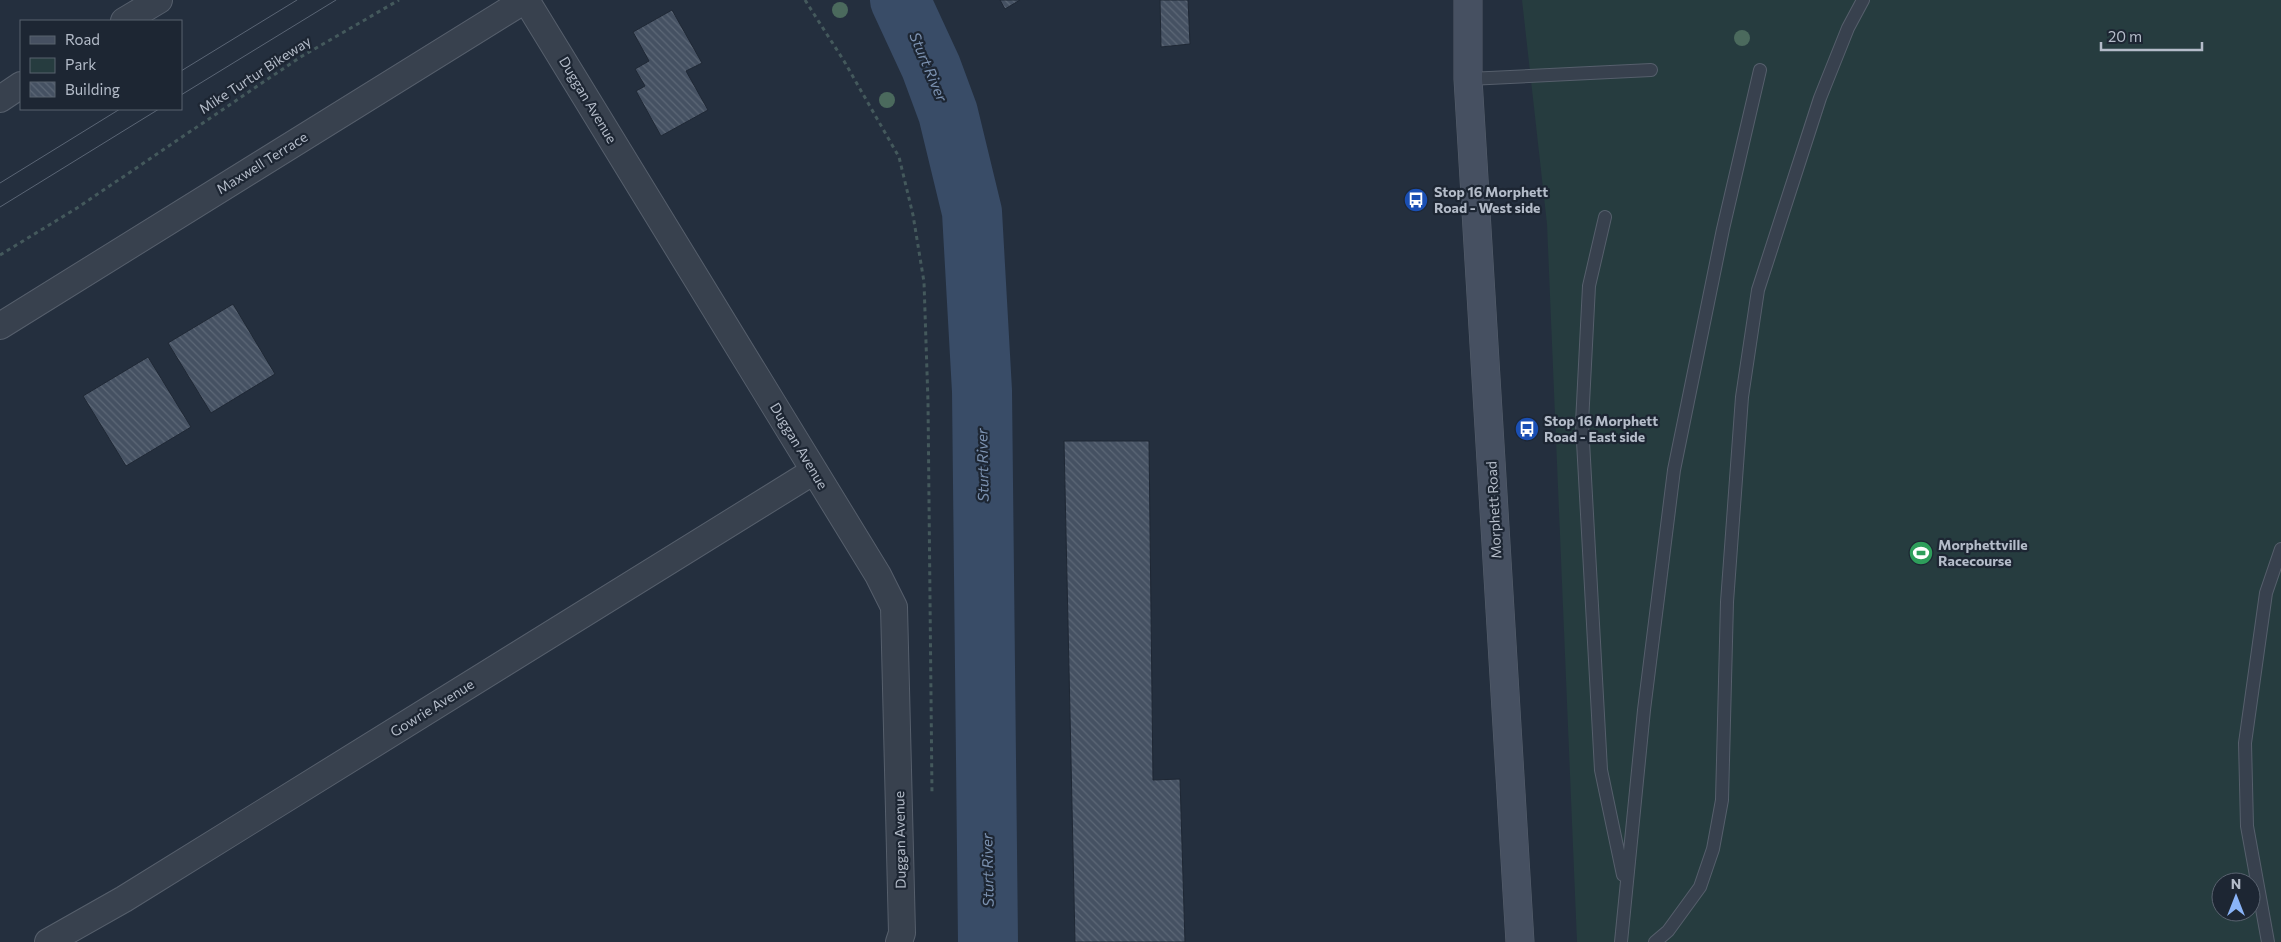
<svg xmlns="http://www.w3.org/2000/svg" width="2281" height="942" viewBox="0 0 2281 942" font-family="Commissioner,sans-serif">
	<defs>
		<pattern id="building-back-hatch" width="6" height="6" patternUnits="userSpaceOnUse" patternTransform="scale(1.25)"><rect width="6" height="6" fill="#455162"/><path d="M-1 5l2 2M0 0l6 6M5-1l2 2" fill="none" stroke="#5d6877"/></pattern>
	</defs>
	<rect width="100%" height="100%" fill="#242f3e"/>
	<!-- park -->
	<path fill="#263c3f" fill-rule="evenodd" d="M 1522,0 L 2281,0 L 2281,942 L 1577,942 L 1547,224 ZM 2221,882 L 2251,882 L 2251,912 L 2221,912 Z"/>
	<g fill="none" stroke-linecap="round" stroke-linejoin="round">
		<!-- river -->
		<path stroke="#394c67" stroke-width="60" d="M 900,0 L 931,67 L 948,113 L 972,212 L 982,391 L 988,942"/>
	</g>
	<!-- building -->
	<path fill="url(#building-back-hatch)" stroke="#1f2835" d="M 1000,0 L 1020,0 L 1005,9 Z
		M 1160,0 L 1188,0 L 1190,44 L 1161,47 Z
		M 672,10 L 702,63 L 686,71 L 708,110 L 661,136 L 636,91 L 645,86 L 635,69 L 649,61 L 633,32 Z
		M 233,304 L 275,374 L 211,413 L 168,343 Z
		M 148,357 L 191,427 L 126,466 L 83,396 Z
		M 1064,441 L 1149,441 L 1153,780 L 1180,779 L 1185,942 L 1075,942 Z"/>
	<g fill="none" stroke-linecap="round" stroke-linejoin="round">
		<!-- lane casing -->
		<g stroke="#565f6c" stroke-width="14">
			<path id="lane" d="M 1468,79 L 1651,70
				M 1605,217 L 1589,286 L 1582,423 L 1601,770 L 1623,875
				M 1621,942 L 1644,710 L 1674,470 L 1723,229 L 1760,70
				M 1655,942 L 1668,931 L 1700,887 L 1713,849 L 1722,800 L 1727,602 L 1742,397 L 1758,290 L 1820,98 L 1848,28 L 1863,0
				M 2268,942 L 2247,826 L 2245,743 L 2266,593 L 2281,549"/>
		</g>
		<!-- street casing -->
		<g stroke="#565f6c" stroke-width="28">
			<path id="street" d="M 526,0 L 878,575 L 894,607 L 902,933 L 899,942
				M 124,21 L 159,0
				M 0,99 L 21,85
				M 0,326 L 525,0
				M 48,942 L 124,899 L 814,471"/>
		</g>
		<!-- secondary casing -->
		<g stroke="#565f6c" stroke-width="29">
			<path id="secondary" d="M 1468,0 L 1468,79 L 1520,942"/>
		</g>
		<!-- path -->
		<path stroke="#44595c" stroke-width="3" stroke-dasharray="4 4" stroke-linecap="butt" d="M 805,0 L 844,61 L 899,157 L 913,215 L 924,282 L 928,402 L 932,794
			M 0,255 L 77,208 L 299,58 L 399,0"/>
		<!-- lane -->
		<use href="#lane" stroke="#38414e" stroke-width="12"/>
		<!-- street -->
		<use href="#street" stroke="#38414e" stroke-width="26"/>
		<!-- secondary -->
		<use href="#secondary" stroke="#465061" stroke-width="28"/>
		<!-- tram -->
		<path stroke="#5a6575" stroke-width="1" d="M 181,71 L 297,0
			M 181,95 L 336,0
			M 0,183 L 120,109
			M 0,207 L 159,109"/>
	</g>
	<!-- trees -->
	<g fill="#4b6a5d">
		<circle cx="840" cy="10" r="8"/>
		<circle cx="1742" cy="38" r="8"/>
		<circle cx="887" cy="100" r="8"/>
	</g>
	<!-- icons -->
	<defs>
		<g id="bus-disc" transform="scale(1.25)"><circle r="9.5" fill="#1a4fb4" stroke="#1d2633"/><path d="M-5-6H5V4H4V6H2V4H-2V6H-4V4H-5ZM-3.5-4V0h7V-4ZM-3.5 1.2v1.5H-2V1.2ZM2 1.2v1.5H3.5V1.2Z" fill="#fff"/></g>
		<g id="stadium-disc" transform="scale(1.25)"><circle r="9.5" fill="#2e9e5b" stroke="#1d2633"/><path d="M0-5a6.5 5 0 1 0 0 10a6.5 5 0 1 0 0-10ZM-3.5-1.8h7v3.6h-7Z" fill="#fff"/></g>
	</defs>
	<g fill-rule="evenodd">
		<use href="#bus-disc" x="1416" y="200"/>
		<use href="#bus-disc" x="1527" y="429"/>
		<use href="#stadium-disc" x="1921" y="553"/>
	</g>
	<g text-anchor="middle" stroke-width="4.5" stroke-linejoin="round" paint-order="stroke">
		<!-- street labels -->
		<g font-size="14" fill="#b4bcc9" stroke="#1d2633">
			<text transform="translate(255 75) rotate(-33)" y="5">Mike Turtur Bikeway</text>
			<text transform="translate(588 100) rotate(59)" y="5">Duggan Avenue</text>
			<text transform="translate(262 163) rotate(-32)" y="5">Maxwell Terrace</text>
			<text transform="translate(799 446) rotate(59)" y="5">Duggan Avenue</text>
			<text transform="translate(1494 510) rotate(-93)" y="5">Morphett Road</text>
			<text transform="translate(432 708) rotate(-32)" y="5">Gowrie Avenue</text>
			<text transform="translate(900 840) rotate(-91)" y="5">Duggan Avenue</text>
		</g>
		<!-- poi labels -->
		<g font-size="14" font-weight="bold" fill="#b4bcc9" stroke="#1d2633" text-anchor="start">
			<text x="1434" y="197">Stop 16 Morphett<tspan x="1434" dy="16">Road - West side</tspan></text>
			<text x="1544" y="426">Stop 16 Morphett<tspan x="1544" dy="16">Road - East side</tspan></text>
			<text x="1938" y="550">Morphettville<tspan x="1938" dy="16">Racecourse</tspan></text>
		</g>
		<!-- water labels -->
		<g font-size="15" font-style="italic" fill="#7c92b1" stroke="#1d2633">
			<text transform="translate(928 67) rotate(67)" y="5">Sturt River</text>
			<text transform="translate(983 465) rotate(-91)" y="5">Sturt River</text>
			<text transform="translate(988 870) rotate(-91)" y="5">Sturt River</text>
		</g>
	</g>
	<!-- legend -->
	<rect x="20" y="20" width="162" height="90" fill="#1d2633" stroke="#59626f"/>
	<rect x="30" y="36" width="25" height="8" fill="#465061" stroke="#59626f"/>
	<text x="65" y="45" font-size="15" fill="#b4bcc9">Road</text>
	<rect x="30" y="58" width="25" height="15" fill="#263c3f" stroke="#59626f"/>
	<text x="65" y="70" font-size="15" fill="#b4bcc9">Park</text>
	<rect x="30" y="82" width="25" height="15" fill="url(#building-back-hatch)" stroke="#59626f"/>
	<text x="65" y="95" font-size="15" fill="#b4bcc9">Building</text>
	<!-- north arrow -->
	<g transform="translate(2236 897)"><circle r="24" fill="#1d2633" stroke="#59626f"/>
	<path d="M0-4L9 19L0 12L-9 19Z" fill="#8ab4f8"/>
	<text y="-8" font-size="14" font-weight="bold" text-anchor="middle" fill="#b4bcc9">N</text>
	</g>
	<!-- scale -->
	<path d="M2101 42v8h101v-8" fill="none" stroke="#b4bcc9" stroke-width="2.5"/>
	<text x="2108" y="42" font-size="15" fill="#b4bcc9" stroke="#1d2633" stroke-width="4" paint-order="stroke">20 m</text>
</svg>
